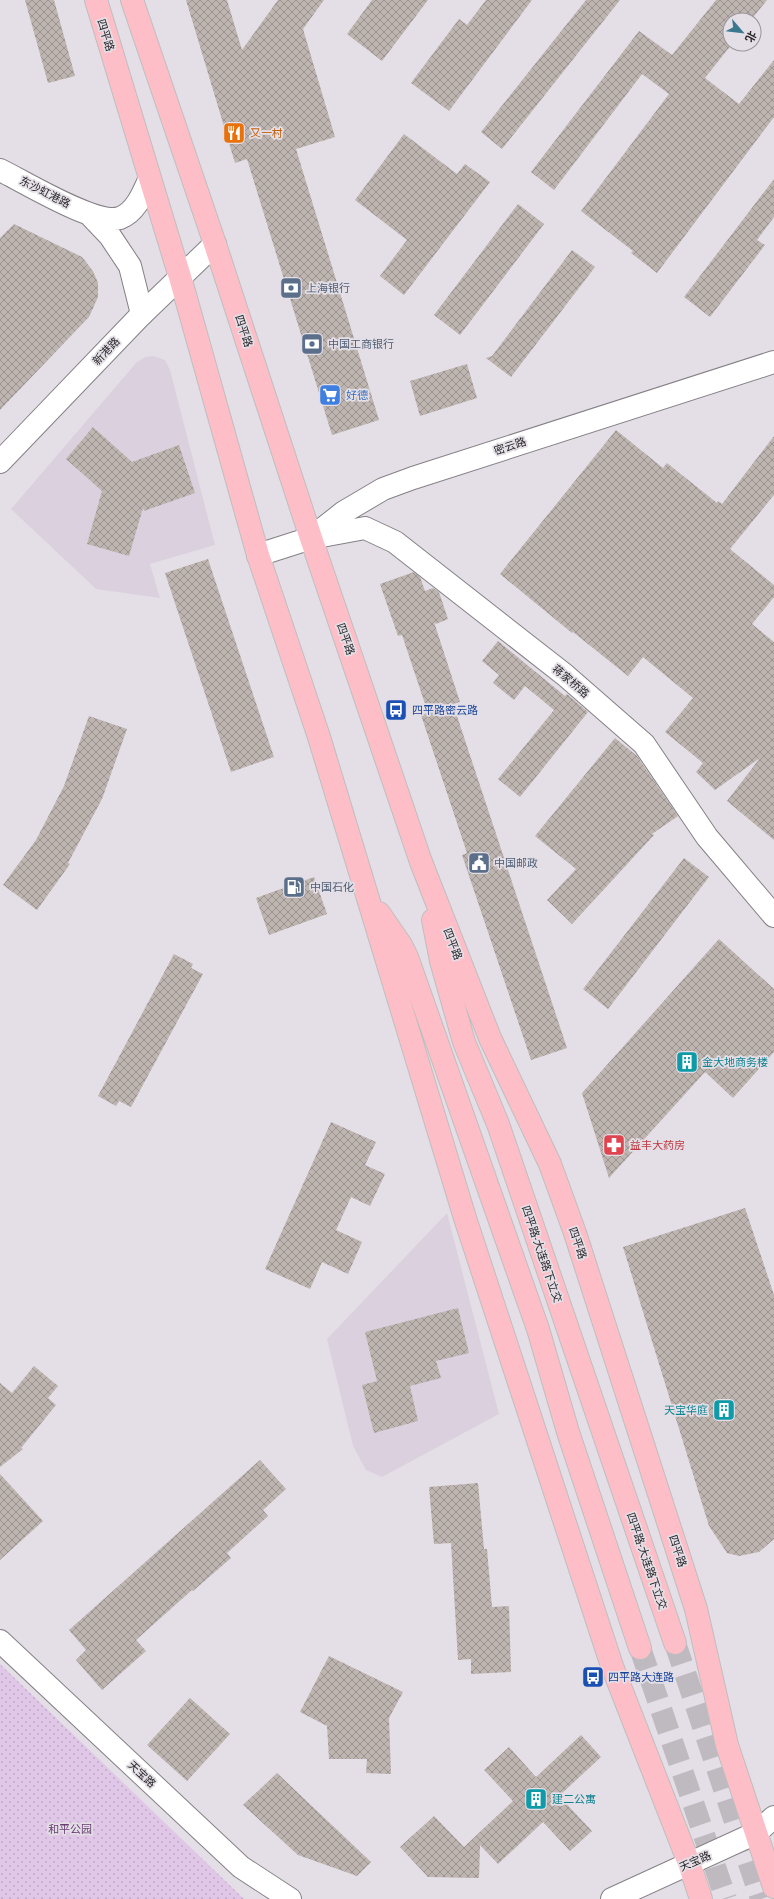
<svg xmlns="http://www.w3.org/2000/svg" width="774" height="1899" viewBox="0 0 774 1899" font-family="'Asap Condensed','Noto Sans SC',sans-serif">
	<defs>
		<pattern id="park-dots" width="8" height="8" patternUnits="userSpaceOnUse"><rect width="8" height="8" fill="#e0c6e7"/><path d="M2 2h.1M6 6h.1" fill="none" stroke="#c0aac6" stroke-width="1.8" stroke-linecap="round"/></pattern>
		<pattern id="building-cross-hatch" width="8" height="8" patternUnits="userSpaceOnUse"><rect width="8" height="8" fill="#beb5b1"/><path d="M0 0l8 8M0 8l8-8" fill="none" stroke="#9a9390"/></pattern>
	</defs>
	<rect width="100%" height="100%" fill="#e4dfe6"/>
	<!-- built -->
	<path fill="#dbd1de" d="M 153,356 L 165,360 L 170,370 L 215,545 L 150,564 L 160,598 L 96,589 L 11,509 L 136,363 L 145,357 Z
		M 447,1213 L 499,1414 L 382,1477 L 366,1470 L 353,1446 L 327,1339 Z"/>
	<!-- park -->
	<path fill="url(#park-dots)" d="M 0,1664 L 244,1899 L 0,1899 Z"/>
	<!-- building -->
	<path fill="url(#building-cross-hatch)" d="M 25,0 L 54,0 L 75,76 L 48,83 Z
		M 186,0 L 227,0 L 242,50 L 278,0 L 324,0 L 303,29 L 335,137 L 296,149 L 379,420 L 332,435 L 247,159 L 235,163 Z
		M 372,0 L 428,0 L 382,61 L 347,34 Z
		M 486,0 L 532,0 L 449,111 L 411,83 L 459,19 L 467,25 Z
		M 586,0 L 620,0 L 502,149 L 481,132 Z
		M 716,0 L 767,0 L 751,20 L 730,20 L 730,44 L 732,44 L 705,78 L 739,104 L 774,60 L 774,117 L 657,273 L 631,253 L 633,251 L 581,211 L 669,94 L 642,74 L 554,190 L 531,172 L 639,31 L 672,55 Z
		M 404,134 L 457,174 L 465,164 L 490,182 L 404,295 L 380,276 L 407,240 L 355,200 Z
		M 774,179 L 774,217 L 757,240 L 765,245 L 710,317 L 684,297 Z
		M 518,204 L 544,224 L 460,335 L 434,315 Z
		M 14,224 L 82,257 L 93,271 L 98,283 L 98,297 L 89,317 L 0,410 L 0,238 Z
		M 572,250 L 595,267 L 511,377 L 486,358 L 492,356 Z
		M 467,364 L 477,398 L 420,416 L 410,381 Z
		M 93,427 L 132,462 L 179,445 L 195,493 L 144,511 L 143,508 L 129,556 L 87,544 L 102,491 L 66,459 Z
		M 616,430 L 663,468 L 667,463 L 717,503 L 718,501 L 722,504 L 774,436 L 774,495 L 730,549 L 774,585 L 774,597 L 752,624 L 774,642 L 774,840 L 727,801 L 760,758 L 715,790 L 696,772 L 703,763 L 665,732 L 693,698 L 643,657 L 628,676 L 573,632 L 572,633 L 500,574 Z
		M 208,559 L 274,757 L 231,772 L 165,573 Z
		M 414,572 L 420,577 L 425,591 L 433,588 L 439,592 L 448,619 L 436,624 L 434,622 L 460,702 L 453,704 L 567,1048 L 531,1060 L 462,855 L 467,853 L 421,715 L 428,713 L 402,635 L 398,636 L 380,584 Z
		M 498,641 L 565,696 L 567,694 L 588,712 L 520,797 L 498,779 L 554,710 L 525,686 L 514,700 L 493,683 L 499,675 L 482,661 Z
		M 89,716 L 127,729 L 102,799 L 68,863 L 70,864 L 37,910 L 3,885 L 36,840 L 64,786 Z
		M 615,738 L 637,756 L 678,816 L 652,834 L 654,835 L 572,924 L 547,900 L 576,869 L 535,836 Z
		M 684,858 L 709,877 L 608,1009 L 583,989 Z
		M 314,877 L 327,914 L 269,935 L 256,898 Z
		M 719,939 L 774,989 L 774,1052 L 733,1098 L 705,1072 L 609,1178 L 582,1093 Z
		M 174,954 L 193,964 L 191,968 L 203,974 L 131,1107 L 119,1101 L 116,1106 L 98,1096 Z
		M 331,1122 L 376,1142 L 365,1165 L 385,1174 L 370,1206 L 351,1197 L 336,1230 L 362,1242 L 348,1274 L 322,1262 L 310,1289 L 265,1269 Z
		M 745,1208 L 774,1295 L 774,1539 L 759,1552 L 739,1556 L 727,1553 L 709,1526 L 623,1247 Z
		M 458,1308 L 469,1353 L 436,1361 L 441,1378 L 410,1386 L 418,1421 L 374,1433 L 362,1385 L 377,1381 L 365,1332 Z
		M 34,1366 L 58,1386 L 48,1398 L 56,1405 L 21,1448 L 23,1449 L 0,1467 L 0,1383 L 12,1393 Z
		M 260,1460 L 286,1489 L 263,1510 L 268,1516 L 227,1553 L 231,1558 L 193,1591 L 192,1590 L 136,1640 L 146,1651 L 102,1690 L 76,1660 L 86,1650 L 69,1630 Z
		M 0,1474 L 43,1521 L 0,1560 Z
		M 478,1483 L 484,1549 L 487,1549 L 492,1607 L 509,1606 L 511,1672 L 471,1674 L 471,1659 L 458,1660 L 451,1543 L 434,1544 L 429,1487 Z
		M 329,1656 L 403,1692 L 389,1718 L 391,1774 L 366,1773 L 367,1759 L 329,1759 L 327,1726 L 300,1712 Z
		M 190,1698 L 230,1734 L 187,1781 L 147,1745 Z
		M 581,1735 L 601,1757 L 559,1796 L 592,1831 L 570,1851 L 543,1822 L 498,1864 L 480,1845 L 479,1878 L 428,1877 L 400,1847 L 434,1816 L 464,1847 L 513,1801 L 484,1770 L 509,1747 L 536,1777 Z
		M 277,1773 L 371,1862 L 357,1876 L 298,1855 L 243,1805 Z"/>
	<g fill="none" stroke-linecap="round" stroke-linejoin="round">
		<!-- primary-tunnel -->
		<path stroke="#bebac0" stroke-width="22" stroke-dasharray="22 11" stroke-linecap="butt" d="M 675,1643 L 761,1899
			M 640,1648 L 726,1899"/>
		<!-- street casing -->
		<g stroke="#858086" stroke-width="24">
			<path id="street" d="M 0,170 C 25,182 96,226 120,218 C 136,212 143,193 149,180
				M 90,215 L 110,236 L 130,266 L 142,314
				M 311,538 L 365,528 L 395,542 L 565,675 L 644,744 L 707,837 L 774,916
				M 258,555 L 311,538 L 344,512 L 383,489 L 413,478 L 774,362
				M 0,1641 L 241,1867 L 290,1899
				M 612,1899 L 756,1833 L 774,1817"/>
		</g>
		<!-- secondary casing -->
		<g stroke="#858086" stroke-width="24">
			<path id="secondary" d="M 0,462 L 142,314 L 215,244"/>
		</g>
		<!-- primary casing -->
		<g stroke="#bebebf" stroke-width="24">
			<path id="primary" d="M 96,0 L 180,277 L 258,555 L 319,737 L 465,1218 L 612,1666 L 689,1863 L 701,1899
				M 132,0 L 215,244 L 311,538 L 421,862 L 490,1038 L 550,1164 L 575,1233 L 696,1609 L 727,1745 L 774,1887
				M 379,913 L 401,945 L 407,957 L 538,1329 L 568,1432 L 640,1648
				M 433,920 L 441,961 L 464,1042 L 498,1124 L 675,1643"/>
		</g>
		<!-- street -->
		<use href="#street" stroke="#fff" stroke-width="22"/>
		<!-- secondary -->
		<use href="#secondary" stroke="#fff" stroke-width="22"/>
		<!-- primary -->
		<use href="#primary" stroke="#fdbec7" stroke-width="22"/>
	</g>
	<!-- icons -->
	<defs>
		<g id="restaurant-square" transform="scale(1.15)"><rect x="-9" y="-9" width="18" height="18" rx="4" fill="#e8710a" stroke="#e4dfe6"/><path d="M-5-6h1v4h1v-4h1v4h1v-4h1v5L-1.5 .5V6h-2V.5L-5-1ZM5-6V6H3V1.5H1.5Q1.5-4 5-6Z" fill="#fff"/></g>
		<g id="bank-square" transform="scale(1.15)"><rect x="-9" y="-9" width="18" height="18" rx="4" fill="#5c6f8a" stroke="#e4dfe6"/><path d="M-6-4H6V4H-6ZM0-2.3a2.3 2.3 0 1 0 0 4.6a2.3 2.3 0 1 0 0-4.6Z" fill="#fff"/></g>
		<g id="supermarket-square" transform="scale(1.15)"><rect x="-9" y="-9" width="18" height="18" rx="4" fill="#3f7fe0" stroke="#e4dfe6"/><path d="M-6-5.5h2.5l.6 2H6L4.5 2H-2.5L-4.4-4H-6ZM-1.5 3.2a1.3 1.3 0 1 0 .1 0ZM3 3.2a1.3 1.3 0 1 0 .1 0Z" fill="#fff"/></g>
		<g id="bus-square" transform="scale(1.15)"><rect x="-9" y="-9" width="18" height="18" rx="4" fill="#1a4fb4" stroke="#e4dfe6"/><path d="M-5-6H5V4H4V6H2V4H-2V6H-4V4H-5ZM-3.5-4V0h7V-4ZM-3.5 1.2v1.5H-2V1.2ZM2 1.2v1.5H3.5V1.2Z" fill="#fff"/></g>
		<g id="civic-square" transform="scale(1.15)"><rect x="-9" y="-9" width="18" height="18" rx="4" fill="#5c6f8a" stroke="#e4dfe6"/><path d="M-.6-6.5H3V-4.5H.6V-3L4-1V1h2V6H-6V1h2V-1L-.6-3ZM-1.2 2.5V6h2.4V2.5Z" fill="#fff"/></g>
		<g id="fuel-square" transform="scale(1.15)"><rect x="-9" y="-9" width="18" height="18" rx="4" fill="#5c6f8a" stroke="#e4dfe6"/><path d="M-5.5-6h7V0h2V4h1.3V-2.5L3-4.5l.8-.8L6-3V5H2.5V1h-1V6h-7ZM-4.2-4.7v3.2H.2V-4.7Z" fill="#fff"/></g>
		<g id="building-square" transform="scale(1.15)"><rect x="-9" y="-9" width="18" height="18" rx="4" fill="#0f9aa8" stroke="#e4dfe6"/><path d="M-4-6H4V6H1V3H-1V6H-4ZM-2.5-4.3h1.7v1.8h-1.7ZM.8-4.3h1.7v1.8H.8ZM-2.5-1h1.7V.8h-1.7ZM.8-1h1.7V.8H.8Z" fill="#fff"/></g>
		<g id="pharmacy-square" transform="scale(1.15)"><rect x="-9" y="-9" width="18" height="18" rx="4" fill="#e0444e" stroke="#e4dfe6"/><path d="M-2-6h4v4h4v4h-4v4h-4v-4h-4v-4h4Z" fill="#fff"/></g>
	</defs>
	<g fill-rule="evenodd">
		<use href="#restaurant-square" x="234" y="133"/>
		<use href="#bank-square" x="291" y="288"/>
		<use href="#bank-square" x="312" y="344"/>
		<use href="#supermarket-square" x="330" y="395"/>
		<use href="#bus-square" x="396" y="710"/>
		<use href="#civic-square" x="479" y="863"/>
		<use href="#fuel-square" x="294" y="887"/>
		<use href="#building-square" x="687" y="1062"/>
		<use href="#pharmacy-square" x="614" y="1145"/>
		<use href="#building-square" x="724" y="1410"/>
		<use href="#bus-square" x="593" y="1677"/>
		<use href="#building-square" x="536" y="1799"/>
	</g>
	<g text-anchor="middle" stroke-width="3.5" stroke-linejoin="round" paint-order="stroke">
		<!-- street labels -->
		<g font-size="11" fill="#282629" stroke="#e4dfe6">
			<text transform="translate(106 35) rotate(73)" y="4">四平路</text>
			<text transform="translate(45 192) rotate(27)" y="4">东沙虹港路</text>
			<text transform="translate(244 331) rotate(72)" y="4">四平路</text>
			<text transform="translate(106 351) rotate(-46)" y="4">新港路</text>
			<text transform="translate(510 446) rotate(-18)" y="4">密云路</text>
			<text transform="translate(346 639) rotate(71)" y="4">四平路</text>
			<text transform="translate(571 681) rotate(40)" y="4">蒋家桥路</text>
			<text transform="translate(453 944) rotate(69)" y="4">四平路</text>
			<text transform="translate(578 1243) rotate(71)" y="4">四平路</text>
			<text transform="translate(542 1254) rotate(71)" y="4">四平路-大连路下立交</text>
			<text transform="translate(678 1551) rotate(72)" y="4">四平路</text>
			<text transform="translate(647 1561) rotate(71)" y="4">四平路-大连路下立交</text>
			<text transform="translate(142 1774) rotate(43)" y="4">天宝路</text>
			<text transform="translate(695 1861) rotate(-24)" y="4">天宝路</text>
		</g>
		<!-- food labels -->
		<g font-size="11" fill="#c56008" stroke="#e4dfe6" text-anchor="start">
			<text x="250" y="137">又一村</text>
		</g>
		<!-- service labels -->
		<g font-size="11" fill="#4e5e75" stroke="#e4dfe6" text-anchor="start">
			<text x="306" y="292">上海银行</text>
			<text x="328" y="348">中国工商银行</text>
			<text x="494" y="867">中国邮政</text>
			<text x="310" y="891">中国石化</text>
		</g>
		<!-- shop labels -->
		<g font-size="11" fill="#366cbe" stroke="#e4dfe6" text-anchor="start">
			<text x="346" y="399">好德</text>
		</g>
		<!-- transit labels -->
		<g font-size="11" fill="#164399" stroke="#e4dfe6" text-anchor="start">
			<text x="412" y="714">四平路密云路</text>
			<text x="608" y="1681">四平路大连路</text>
		</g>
		<!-- culture labels -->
		<g font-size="11" fill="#0d838f" stroke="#e4dfe6" text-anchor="start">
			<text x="702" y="1066">金大地商务楼</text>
			<text x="708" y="1414" text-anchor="end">天宝华庭</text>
			<text x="552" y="1803">建二公寓</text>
		</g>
		<!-- health labels -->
		<g font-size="11" fill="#be3a42" stroke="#e4dfe6" text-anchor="start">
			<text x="630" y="1149">益丰大药房</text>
		</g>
		<!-- park labels -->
		<g font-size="11" fill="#693e74" stroke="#e4dfe6">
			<text x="70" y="1833">和平公园</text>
		</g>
	</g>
	<!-- north arrow -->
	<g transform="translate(742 32) rotate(118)"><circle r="19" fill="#e4dfe6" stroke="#99959a"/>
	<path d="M0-3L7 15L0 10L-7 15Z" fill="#3b788f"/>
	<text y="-6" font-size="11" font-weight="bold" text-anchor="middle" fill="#282629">北</text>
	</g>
</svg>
